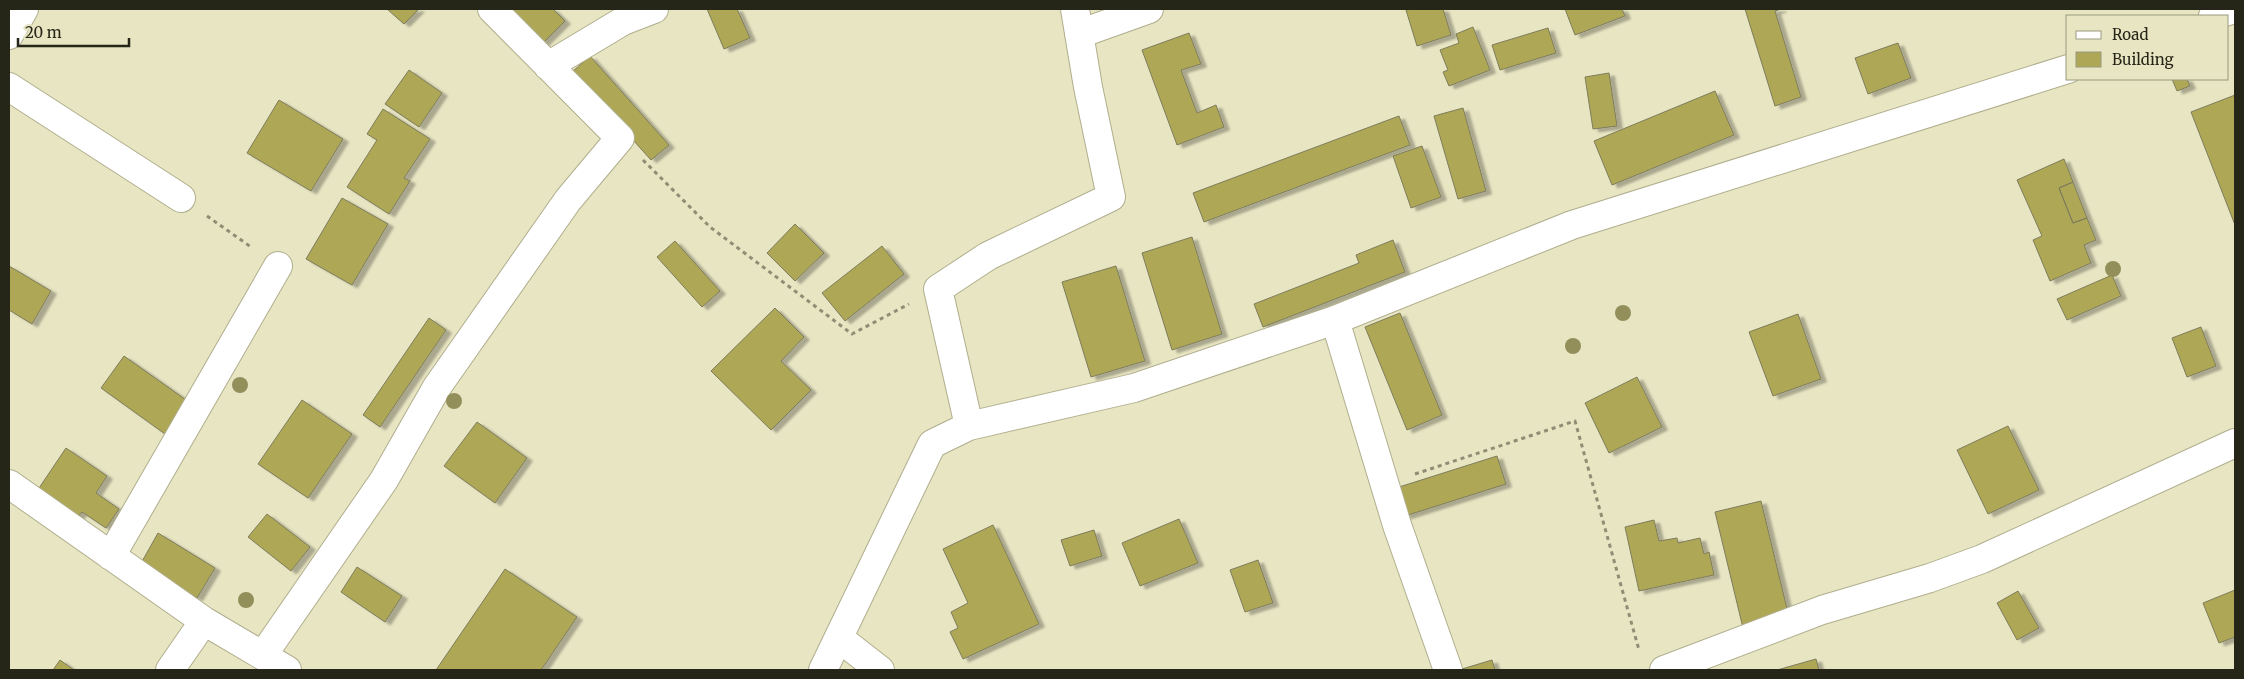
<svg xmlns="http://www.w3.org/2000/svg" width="2244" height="679" viewBox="0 0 2244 679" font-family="Merriweather,serif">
	<defs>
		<filter id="shadow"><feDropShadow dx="5.5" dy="3" stdDeviation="1" flood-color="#0004"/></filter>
	</defs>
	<rect width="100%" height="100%" fill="#e7e5c2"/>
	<!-- building -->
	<path fill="#aea756" stroke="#7e7c5c" filter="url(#shadow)" d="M 387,9 L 419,9 L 404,24 Z
		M 503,9 L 553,9 L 565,21 L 541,45 Z
		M 707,9 L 737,9 L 750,38 L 724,49 Z
		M 1410,9 L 1443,9 L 1451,35 L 1417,46 L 1406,10 Z
		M 1565,9 L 1622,9 L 1625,16 L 1575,35 Z
		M 1745,9 L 1781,9 L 1775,11 L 1801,97 L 1775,106 Z
		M 1473,27 L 1490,70 L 1449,86 L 1443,72 L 1448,70 L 1440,50 L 1459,43 L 1456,34 Z
		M 1548,28 L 1556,53 L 1500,70 L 1492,45 Z
		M 1189,33 L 1201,64 L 1181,70 L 1197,113 L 1216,105 L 1224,127 L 1177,145 L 1142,50 Z
		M 1898,43 L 1911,78 L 1868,94 L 1855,58 Z
		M 590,56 L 669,145 L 651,160 L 572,72 Z
		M 409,70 L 442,93 L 419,127 L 385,104 Z
		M 1609,73 L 1617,126 L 1593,129 L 1585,77 Z
		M 2172,79 L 2187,79 L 2190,86 L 2177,91 Z
		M 1715,91 L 1734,135 L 1612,185 L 1594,141 Z
		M 2235,95 L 2235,225 L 2191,112 Z
		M 279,100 L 343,139 L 311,191 L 247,153 Z
		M 1463,108 L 1486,191 L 1458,199 L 1434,116 Z
		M 383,109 L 430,139 L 404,178 L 410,181 L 389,214 L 347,187 L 377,140 L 367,134 Z
		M 1399,116 L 1410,145 L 1204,222 L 1193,193 Z
		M 1422,146 L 1441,197 L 1411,208 L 1393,156 Z
		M 2064,159 L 2073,182 L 2059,188 L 2073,223 L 2087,218 L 2096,240 L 2084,245 L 2091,263 L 2050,281 L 2033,240 L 2042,236 L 2017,180 Z
		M 2073,182 L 2087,218 L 2073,223 L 2059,188 Z
		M 342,198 L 388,224 L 352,285 L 306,259 Z
		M 795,224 L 824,253 L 795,281 L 767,253 Z
		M 1192,237 L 1222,334 L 1172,350 L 1142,253 Z
		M 1393,240 L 1405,272 L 1263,327 L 1254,304 L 1359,263 L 1356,255 Z
		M 675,241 L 720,291 L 702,307 L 657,257 Z
		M 882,246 L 904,274 L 845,321 L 822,293 Z
		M 9,266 L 51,291 L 32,324 L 9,310 Z
		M 1116,266 L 1145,361 L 1091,377 L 1062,282 Z
		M 2112,275 L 2121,296 L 2067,320 L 2057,299 Z
		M 775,308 L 804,337 L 781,361 L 811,390 L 771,430 L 711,371 Z
		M 1400,313 L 1442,415 L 1407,430 L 1365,327 Z
		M 1798,314 L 1821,379 L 1773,396 L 1749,332 Z
		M 429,318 L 446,330 L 380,427 L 363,415 Z
		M 2201,327 L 2216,366 L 2187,377 L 2172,338 Z
		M 124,356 L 189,402 L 165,434 L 101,388 Z
		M 1637,377 L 1662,427 L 1609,453 L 1585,403 Z
		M 302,400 L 352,434 L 308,498 L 258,464 Z
		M 477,422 L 527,458 L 495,503 L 444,466 Z
		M 2008,426 L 2039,490 L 1988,514 L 1957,450 Z
		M 66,448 L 107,476 L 96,493 L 119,509 L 106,528 L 82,512 L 77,518 L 37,491 Z
		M 1497,456 L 1506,484 L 1405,516 L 1396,488 Z
		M 1761,501 L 1789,617 L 1743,628 L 1715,512 Z
		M 267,514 L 310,547 L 291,571 L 248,537 Z
		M 1179,519 L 1198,563 L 1140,586 L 1122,543 Z
		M 1654,520 L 1659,541 L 1677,538 L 1678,543 L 1700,538 L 1704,554 L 1709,552 L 1714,575 L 1639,591 L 1625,527 Z
		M 993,525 L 1039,624 L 963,659 L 950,632 L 958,628 L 951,612 L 968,603 L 943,549 Z
		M 1094,530 L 1102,556 L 1070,566 L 1061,540 Z
		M 158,533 L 215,568 L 197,598 L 140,565 Z
		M 1258,560 L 1273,603 L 1245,612 L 1230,570 Z
		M 357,567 L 402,596 L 385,622 L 341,592 Z
		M 505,569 L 577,617 L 541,670 L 436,670 Z
		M 2235,590 L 2235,637 L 2219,643 L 2203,603 Z
		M 2018,591 L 2039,628 L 2017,640 L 1997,603 Z
		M 1816,659 L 1819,670 L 1777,670 Z
		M 60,660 L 74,670 L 53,670 Z
		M 1492,660 L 1495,670 L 1462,670 L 1462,669 Z"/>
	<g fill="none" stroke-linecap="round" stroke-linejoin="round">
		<!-- minor casing -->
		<g stroke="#b0ae8d" stroke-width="30">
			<path id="minor" d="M 2213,16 L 2234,9
				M 1079,34 L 1149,9
				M 9,35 L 24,9
				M 548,66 L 623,21 L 654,9
				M 9,87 L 181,198
				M 1335,320 L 1397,525 L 1448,670
				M 969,426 L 938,289 L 988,256 L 1111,197 L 1088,87 L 1075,9
				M 9,484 L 204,621
				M 111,556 L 278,266
				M 839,638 L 880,670
				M 263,655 L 384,480 L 437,387 L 568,200 L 620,138 L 492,9
				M 170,670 L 204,621 L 287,670
				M 823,670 L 932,444 L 969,426 L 1134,388 L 1335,320 L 1572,225 L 2068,69
				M 1664,670 L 1822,610 L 1930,578 L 1982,559 L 2235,443"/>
		</g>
		<!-- path -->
		<path stroke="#8f8e74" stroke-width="3" stroke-dasharray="4 4" stroke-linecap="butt" d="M 643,160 L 710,227 L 852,334 L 909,304
			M 207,216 L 251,247
			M 1415,474 L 1575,421 L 1639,650"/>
		<!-- minor -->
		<use href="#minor" stroke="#fff" stroke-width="28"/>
	</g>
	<!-- trees -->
	<g fill="#938f5b">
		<circle cx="2113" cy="269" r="8"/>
		<circle cx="1623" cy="313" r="8"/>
		<circle cx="1573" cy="346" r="8"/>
		<circle cx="240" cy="385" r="8"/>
		<circle cx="454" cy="401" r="8"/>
		<circle cx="246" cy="600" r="8"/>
	</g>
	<!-- border -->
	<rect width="2244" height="679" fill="none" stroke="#262618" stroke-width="20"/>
	<!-- legend -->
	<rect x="2066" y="15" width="162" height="65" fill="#e7e5c2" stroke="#9a997e"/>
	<rect x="2076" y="31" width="25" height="8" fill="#ffffff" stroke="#9a997e"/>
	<text x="2112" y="40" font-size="15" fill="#262618">Road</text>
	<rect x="2076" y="52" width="25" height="15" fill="#aea756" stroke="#9a997e"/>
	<text x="2112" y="65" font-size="15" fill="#262618">Building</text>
	<!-- scale -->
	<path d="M18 38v8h111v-8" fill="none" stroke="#262618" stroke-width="2.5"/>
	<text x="25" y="38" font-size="15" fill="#262618" stroke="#e7e5c2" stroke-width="4" paint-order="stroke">20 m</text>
</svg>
